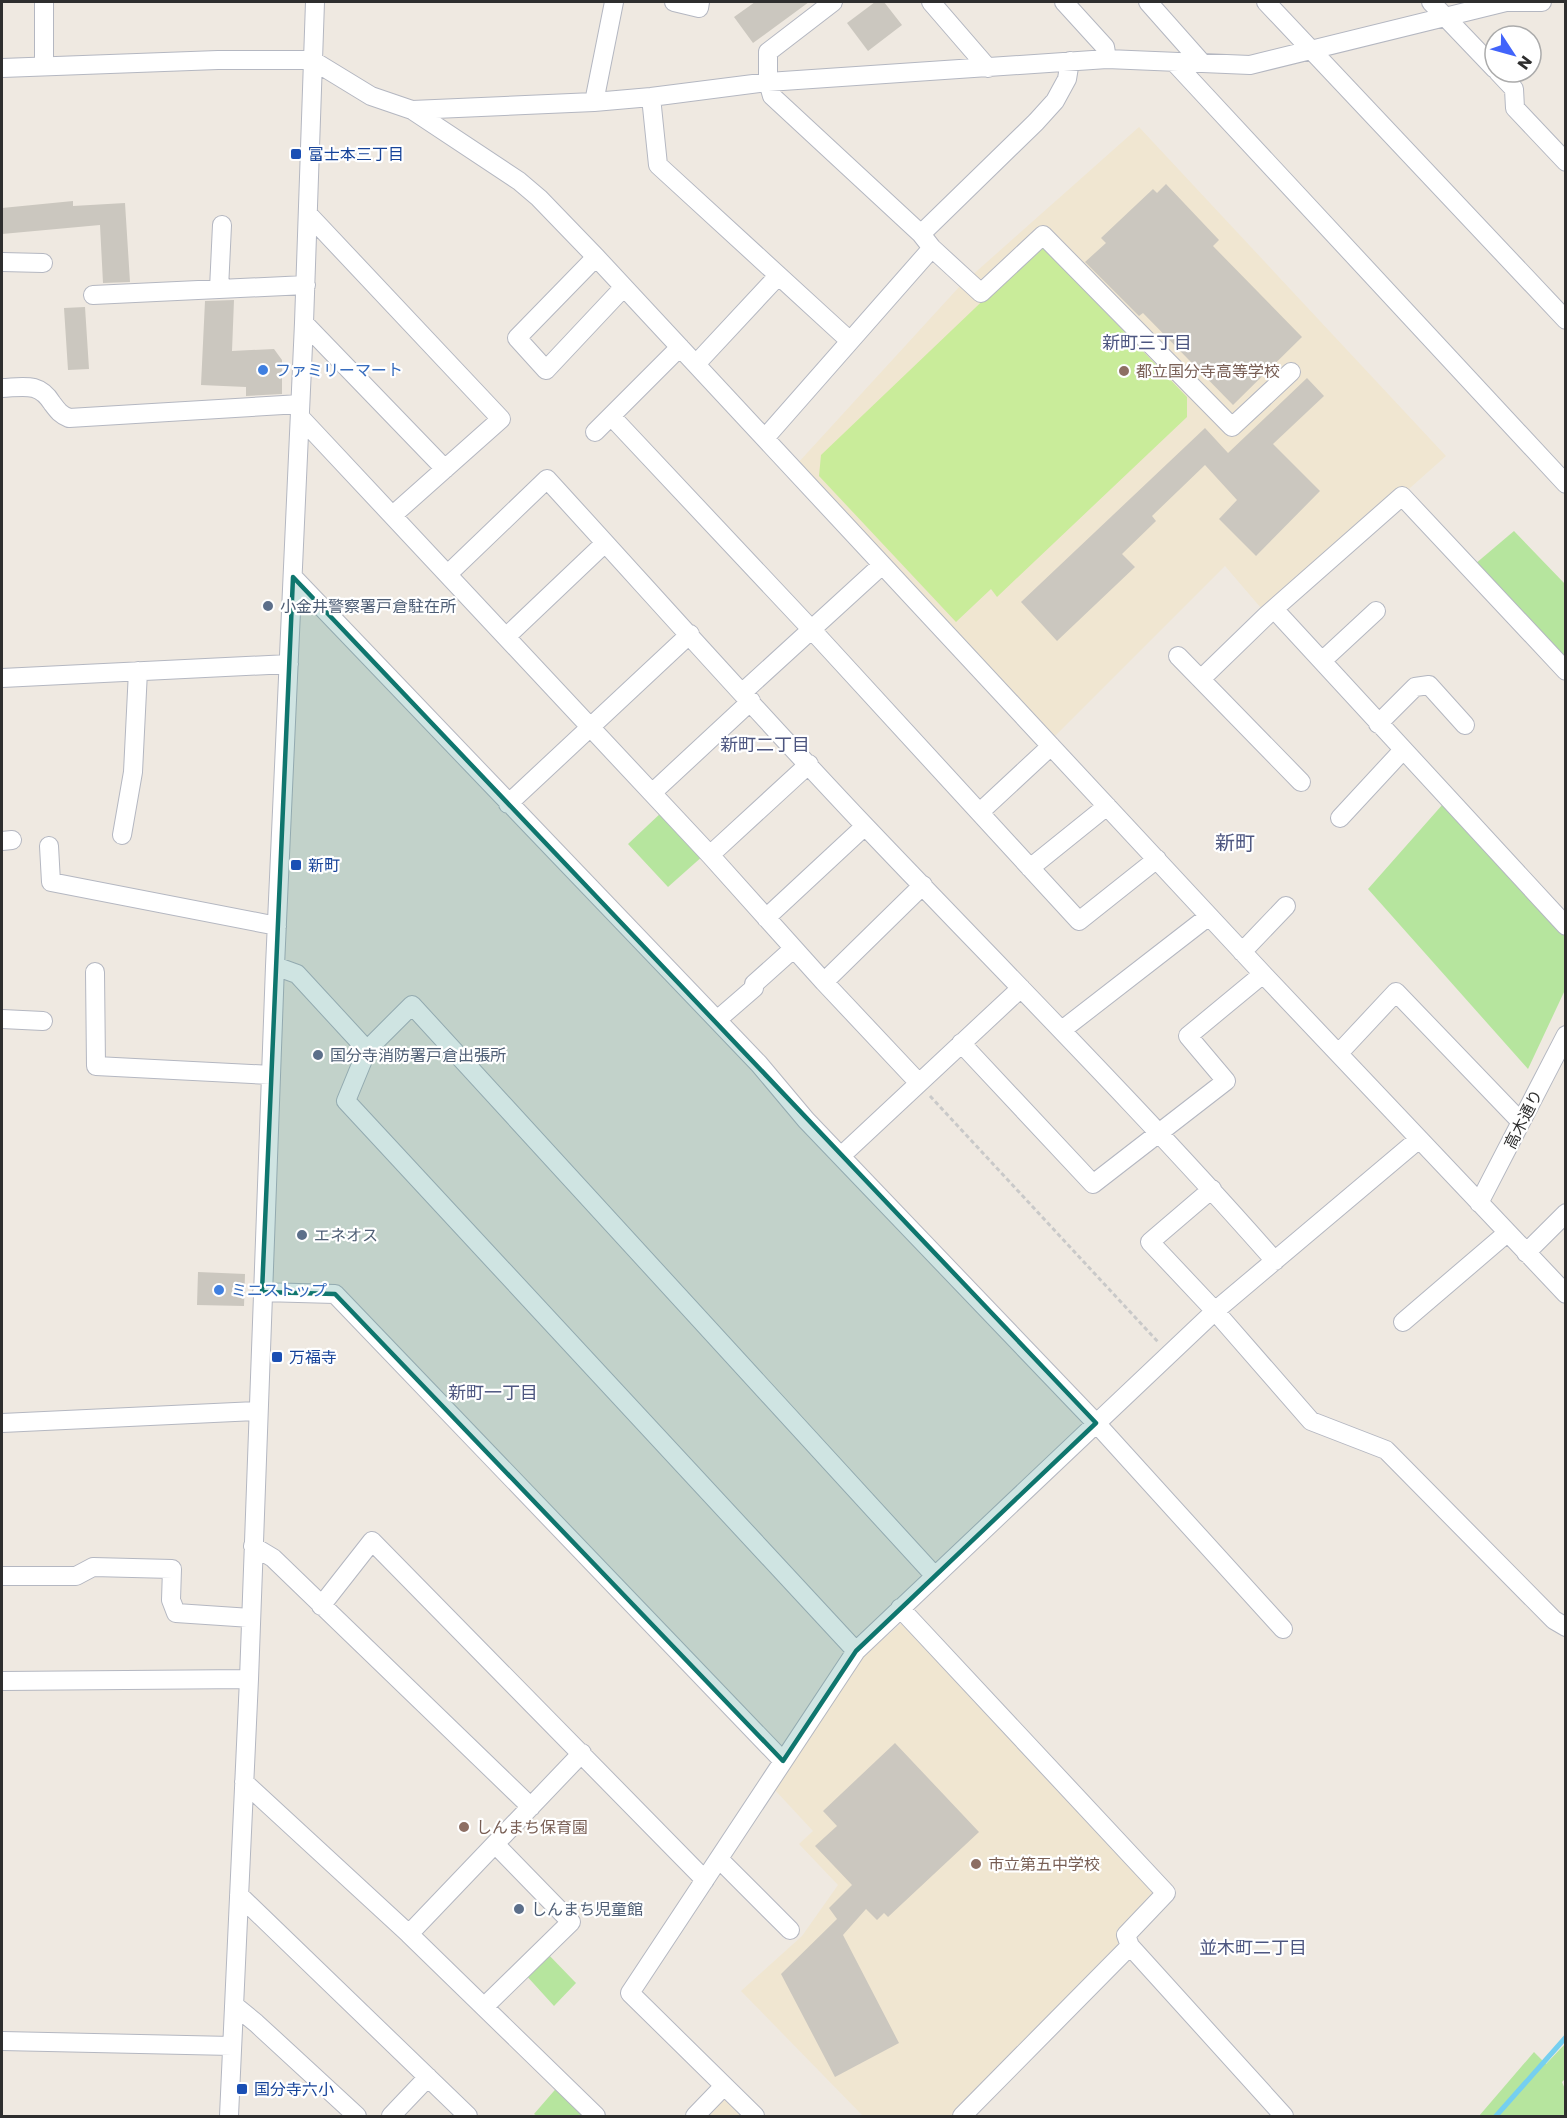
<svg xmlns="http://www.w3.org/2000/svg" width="1567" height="2118" viewBox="0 0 1567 2118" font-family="Poppins,'Noto Sans JP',sans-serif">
	<rect width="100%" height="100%" fill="#efe9e1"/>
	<!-- education -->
	<path fill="#f0e6d1" d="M 1139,127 L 1446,456 L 1267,615 L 1225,566 L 1053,738 L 797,464 L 960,286 Z
		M 905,1620 L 1158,1892 L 1122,1946 L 951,2116 L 863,2116 L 741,1991 L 802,1936 L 838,1885 L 799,1844 L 813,1831 L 774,1789 L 864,1656 Z
		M 725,2094 L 749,2116 L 704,2116 Z"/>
	<!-- green -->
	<path fill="#b6e59e" d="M 1514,531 L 1565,584 L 1565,656 L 1475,564 Z
		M 1443,804 L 1565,928 L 1565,990 L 1528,1069 L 1368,889 Z
		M 663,811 L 704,855 L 668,887 L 628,844 Z
		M 545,1951 L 576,1983 L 554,2006 L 524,1973 Z
		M 1565,2044 L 1565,2079 L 1562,2082 L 1565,2089 L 1565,2116 L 1479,2116 L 1534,2052 L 1546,2064 Z
		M 560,2084 L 593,2116 L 537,2116 L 534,2114 Z"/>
	<!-- pitch -->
	<path fill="#c9ec9a" d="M 1041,245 L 1187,397 L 1187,417 L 997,597 L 991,589 L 956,622 L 819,476 L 821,455 Z"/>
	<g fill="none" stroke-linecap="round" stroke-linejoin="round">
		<!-- stream -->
		<path stroke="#75cff0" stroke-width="5" d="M 1496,2116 L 1566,2037"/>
	</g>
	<!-- building -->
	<path fill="#cbc7bf" d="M 755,2 L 809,2 L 753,43 L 734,17 Z
		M 875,2 L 884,2 L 902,25 L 868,51 L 847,23 Z
		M 1166,184 L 1219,240 L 1213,246 L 1302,337 L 1233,405 L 1143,313 L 1139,316 L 1085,262 L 1106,243 L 1101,238 L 1153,189 L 1157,193 Z
		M 73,201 L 73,206 L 125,203 L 130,282 L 103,283 L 100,225 L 2,234 L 2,208 Z
		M 234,300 L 232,351 L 274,349 L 282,360 L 282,394 L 246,396 L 246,387 L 201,385 L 205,301 Z
		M 85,307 L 89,369 L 68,370 L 64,308 Z
		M 1307,378 L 1324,396 L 1273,444 L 1320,491 L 1256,556 L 1219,519 L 1237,500 L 1205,465 L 1152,516 L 1156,521 L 1122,554 L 1135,567 L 1057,641 L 1021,602 L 1205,428 L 1228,453 Z
		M 198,1272 L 245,1274 L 244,1306 L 197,1305 Z
		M 895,1743 L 979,1832 L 888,1917 L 884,1913 L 877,1920 L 866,1909 L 843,1935 L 899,2043 L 835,2077 L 781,1974 L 837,1919 L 829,1908 L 852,1885 L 815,1846 L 837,1826 L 823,1811 Z"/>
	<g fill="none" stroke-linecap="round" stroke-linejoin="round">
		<!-- minor casing -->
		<g stroke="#b4b7c1" stroke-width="20">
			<path id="minor" d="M 674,2 L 699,8 L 700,2
				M 833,2 L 768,52 L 768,82 L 772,96 L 921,234 L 932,248 L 981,293 L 1043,235 L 1232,427 L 1291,372
				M 931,2 L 988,68
				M 1064,2 L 1105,47 L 1107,59
				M 1148,2 L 1202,63
				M 1266,2 L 1566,320
				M 1431,2 L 1495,69
				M 1174,62 L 1566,484
				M 44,66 L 44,2
				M 2,68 L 218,60 L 312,60 L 371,96 L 412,110 L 519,181 L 539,198 L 596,257 L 1263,974 L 1566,1294
				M 1498,72 L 1514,89 L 1515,108 L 1566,162
				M 651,97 L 658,165 L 850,341
				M 594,102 L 614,2
				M 412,110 L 594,102 L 651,97 L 768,82 L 1107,59 L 1250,65 L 1506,2 L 1542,2
				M 308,214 L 501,419 L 393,515
				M 921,234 L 1036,122 L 1055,101 L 1067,79 L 1070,61
				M 596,257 L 517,338 L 546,370 L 624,287
				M 2,262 L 43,263
				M 219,289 L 222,225
				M 93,295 L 306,285
				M 304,323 L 445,469
				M 696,364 L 778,276
				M 2,388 C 24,387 39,382 52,403 C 58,411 60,414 69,418 L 300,404
				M 611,416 L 812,630 L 1079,921 L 1157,859
				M 300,417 L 710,855 L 824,982 L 919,1083
				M 595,432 L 680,347
				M 765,438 L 932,248
				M 448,574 L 547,479 C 653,595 758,713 866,827 C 1003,971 1144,1112 1275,1261
				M 293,577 L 759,1064 L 806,1120 L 1096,1423 L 1283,1629
				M 1274,609 L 1566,926
				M 506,637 L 605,543
				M 1178,656 L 1301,782
				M 1322,661 L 1376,611
				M 2,678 L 289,664
				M 1201,679 L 1267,615 L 1402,496 L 1566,671
				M 743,692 L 882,565
				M 1378,724 L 1415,687 L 1429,685 L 1465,725
				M 652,793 L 751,701
				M 508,804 L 690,634
				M 980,812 L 1051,746
				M 1340,818 L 1403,750
				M 122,835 L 133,772 L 138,671
				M 2,841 L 12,840
				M 49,846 L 51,882 L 277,926
				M 710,855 L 809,764
				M 1030,868 L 1107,806
				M 766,918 L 865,826
				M 1242,952 L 1286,906
				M 275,966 L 297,974 L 367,1050 L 412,1005 L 934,1575
				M 95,972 L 96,1066 L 271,1075
				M 824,982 L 923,885
				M 2,1019 L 43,1021
				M 717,1020 L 754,988 L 754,984 L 793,949
				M 1062,1030 L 1209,916
				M 961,1043 L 1093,1184 L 1226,1081 L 1188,1036 L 1263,974
				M 367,1050 L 346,1101 L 856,1651
				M 1339,1053 L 1396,992 L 1521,1122
				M 841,1156 L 1021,988
				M 1212,1189 L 1150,1242 L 1215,1311 L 1311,1421 L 1386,1450 L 1554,1620 L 1566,1627
				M 1479,1203 L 1566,1035
				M 1526,1253 L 1566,1213
				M 262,1292 L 335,1294 L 783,1761
				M 1403,1322 L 1507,1233
				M 2,1423 L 258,1411
				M 253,1546 L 273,1558 L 531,1807
				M 2,1576 L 76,1576 L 93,1567 L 172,1569 L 171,1600 L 176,1613 L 251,1618
				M 321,1606 L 372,1541 L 705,1880
				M 900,1608 L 1166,1893 L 1126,1935 L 1130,1946
				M 2,1681 L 249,1679
				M 244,1782 L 409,1934 L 596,2116
				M 719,1859 L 790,1930
				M 239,1895 L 468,2116
				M 409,1934 L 582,1753
				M 234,2005 L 256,2023 L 357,2116
				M 484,2007 L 571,1922 L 495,1844
				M 2,2041 L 232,2046
				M 229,2116 L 249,1679 L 275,966 L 304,323 L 315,2
				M 391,2116 L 428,2077
				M 695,2116 L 723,2087
				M 755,2116 L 630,1993 L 856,1651 L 1215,1311 L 1419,1139
				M 962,2116 L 1130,1946 L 1284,2116"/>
		</g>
		<!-- path -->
		<path stroke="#c9c9c9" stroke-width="3" stroke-dasharray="4.5 3" stroke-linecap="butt" d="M 930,1096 L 1158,1342"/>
		<!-- minor -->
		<use href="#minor" stroke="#fff" stroke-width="18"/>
	</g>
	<!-- marked area -->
	<path fill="#0f766e" fill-opacity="0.2" stroke="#0f766e" stroke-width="4.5" stroke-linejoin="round" d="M 293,577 L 1096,1423 L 856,1651 L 783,1761 L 335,1294 L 262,1292 Z"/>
	<!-- markers -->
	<g fill="#1a4fb4" stroke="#fff" stroke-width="2">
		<rect x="290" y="148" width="12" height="12" rx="3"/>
		<rect x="290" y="859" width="12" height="12" rx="3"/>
		<rect x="271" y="1351" width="12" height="12" rx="3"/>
		<rect x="236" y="2083" width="12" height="12" rx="3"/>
	</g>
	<g fill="#3f7fe0" stroke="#fff" stroke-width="2">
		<circle cx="263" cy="370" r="6"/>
		<circle cx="219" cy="1290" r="6"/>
	</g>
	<g fill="#8d6e63" stroke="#fff" stroke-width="2">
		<circle cx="1124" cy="371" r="6"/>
		<circle cx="464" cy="1827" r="6"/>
		<circle cx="976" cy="1864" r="6"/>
	</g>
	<g fill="#5c6f8a" stroke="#fff" stroke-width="2">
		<circle cx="268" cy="606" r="6"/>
		<circle cx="318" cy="1055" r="6"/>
		<circle cx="302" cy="1235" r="6"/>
		<circle cx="519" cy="1909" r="6"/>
	</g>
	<g text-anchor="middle" stroke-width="4.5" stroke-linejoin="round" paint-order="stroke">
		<!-- transit labels -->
		<g font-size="16" fill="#164399" stroke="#fff" text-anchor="start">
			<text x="308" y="160">富士本三丁目</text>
			<text x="308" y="871">新町</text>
			<text x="289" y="1363">万福寺</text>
			<text x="254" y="2095">国分寺六小</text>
		</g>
		<!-- shop labels -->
		<g font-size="16" fill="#366cbe" stroke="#fff" text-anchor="start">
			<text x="275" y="376">ファミリーマート</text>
			<text x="231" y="1296">ミニストップ</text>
		</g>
		<!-- education labels -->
		<g font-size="16" fill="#785e54" stroke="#fff" text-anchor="start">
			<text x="1136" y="377">都立国分寺高等学校</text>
			<text x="476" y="1833">しんまち保育園</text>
			<text x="988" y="1870">市立第五中学校</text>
		</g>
		<!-- service labels -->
		<g font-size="16" fill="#4e5e75" stroke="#fff" text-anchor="start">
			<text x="280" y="612">小金井警察署戸倉駐在所</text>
			<text x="330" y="1061">国分寺消防署戸倉出張所</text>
			<text x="314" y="1241">エネオス</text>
			<text x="531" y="1915">しんまち児童館</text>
		</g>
		<!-- street labels -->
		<g font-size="16" fill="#2e2e2e" stroke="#fff">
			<text transform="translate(1523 1119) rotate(-63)" y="6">高木通り</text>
		</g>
		<!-- neighbourhood labels -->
		<g font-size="18" fill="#4d5680" stroke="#fff">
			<text x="1147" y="349">新町三丁目</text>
			<text x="765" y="751">新町二丁目</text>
			<text x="493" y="1399">新町一丁目</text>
			<text x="1253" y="1954">並木町二丁目</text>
		</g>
		<!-- quarter labels -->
		<g font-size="20" fill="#4d5680" stroke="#fff">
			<text x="1235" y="850">新町</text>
		</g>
	</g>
	<!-- border -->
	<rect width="1567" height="2118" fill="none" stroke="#2e2e2e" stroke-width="6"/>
	<!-- north arrow -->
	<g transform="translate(1513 54) rotate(126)"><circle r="28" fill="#ffffff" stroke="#ababab" stroke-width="1.5"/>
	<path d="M0-4.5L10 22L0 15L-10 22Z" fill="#4264fb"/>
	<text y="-9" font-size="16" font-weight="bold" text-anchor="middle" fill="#2e2e2e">N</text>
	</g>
</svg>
